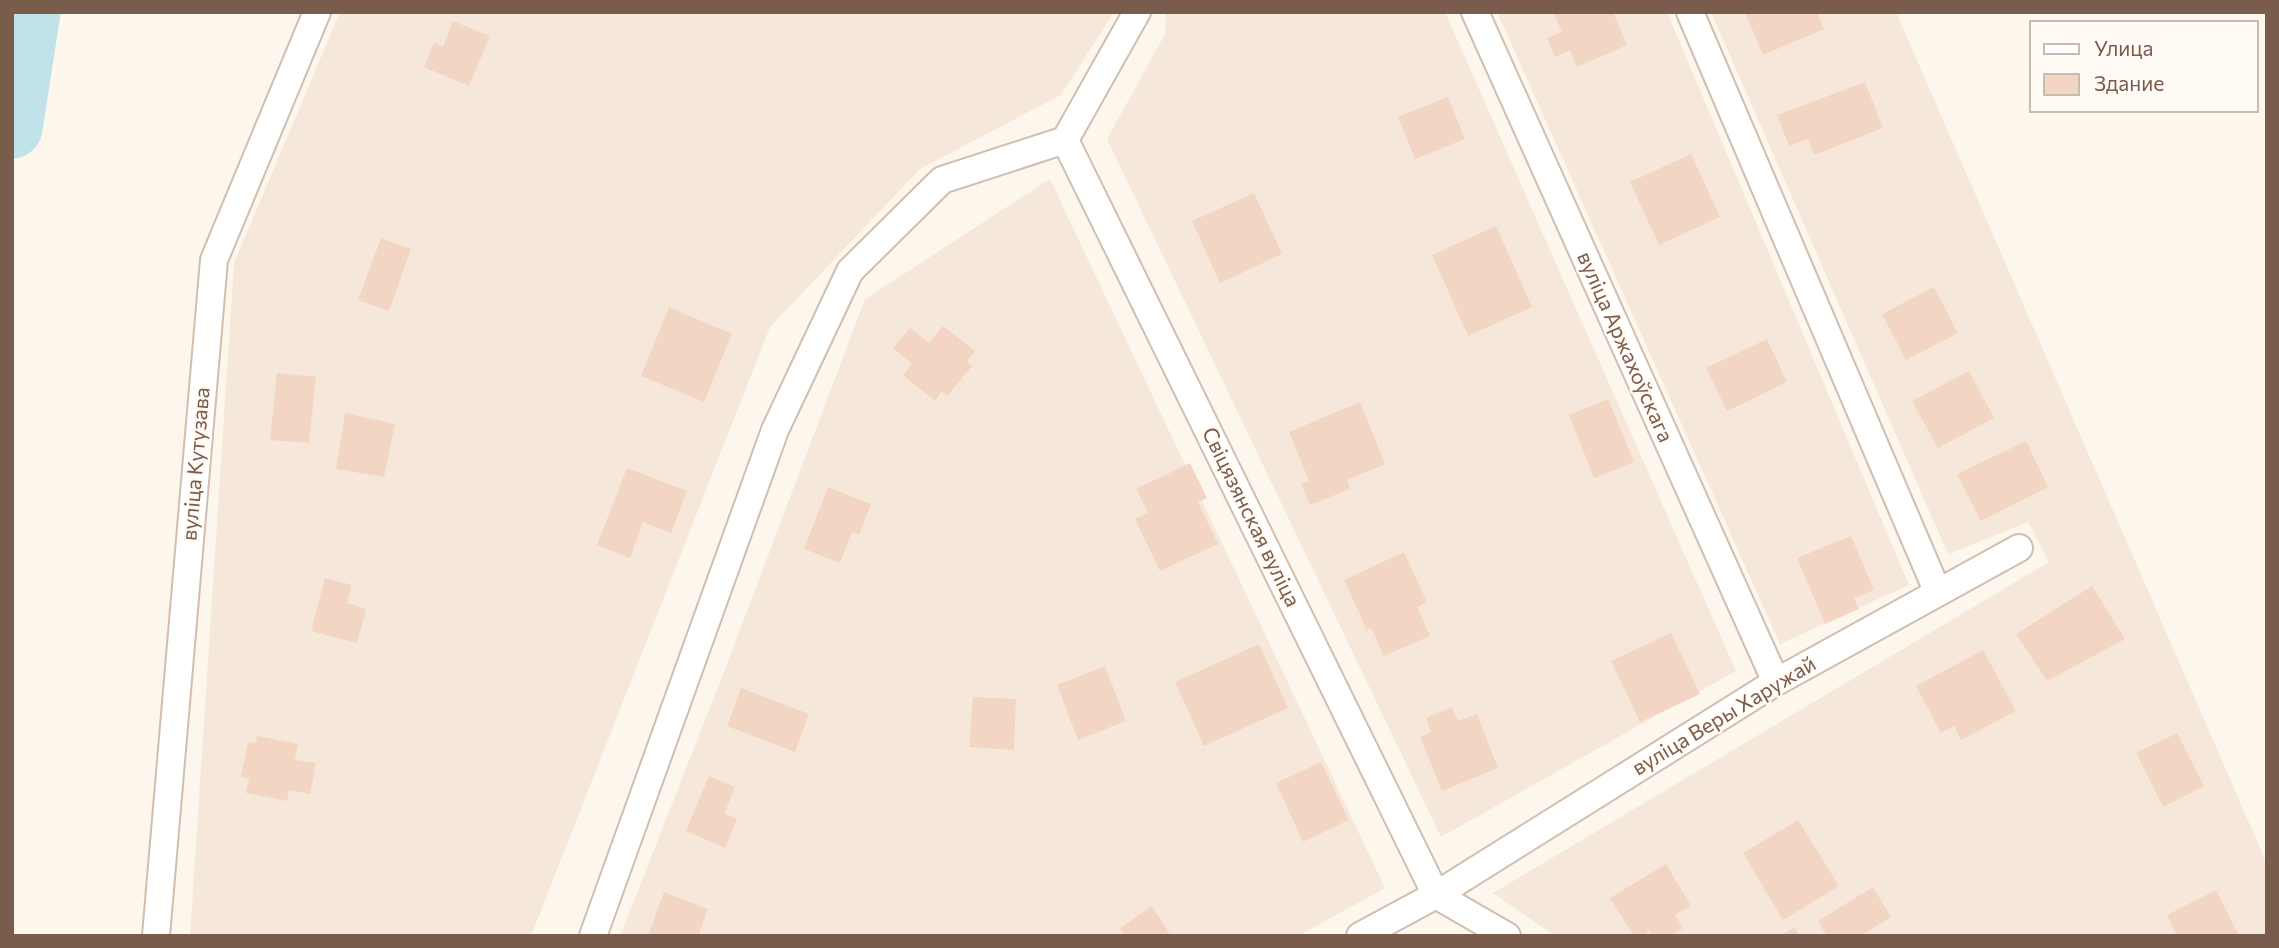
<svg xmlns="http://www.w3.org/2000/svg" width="2279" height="948" viewBox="0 0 2279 948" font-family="Commissioner,sans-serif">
	<rect width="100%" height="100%" fill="#fdf6ec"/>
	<!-- residential -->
	<path fill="#f5e8da" d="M 340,12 L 1114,12 L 1061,95 L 920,169 L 770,327 L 531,936 L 190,936 L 234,263 Z
		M 1166,12 L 1445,12 L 1736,671 L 1441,837 L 1107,139 L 1165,34 Z
		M 1497,12 L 1667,12 L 1909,585 L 1780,644 Z
		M 1711,12 L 1896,12 L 2267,864 L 2267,934 L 2263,936 L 1555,936 L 1493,893 L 2049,562 L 2028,522 L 1948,554 Z
		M 1050,179 L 1385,888 L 1298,936 L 620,936 L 724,672 L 865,299 Z"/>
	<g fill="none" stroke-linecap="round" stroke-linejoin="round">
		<!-- river -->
		<path stroke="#bfe3e8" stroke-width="61" d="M 12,128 L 30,12"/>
	</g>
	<!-- building -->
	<path fill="#f3d5c3" d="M 1557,12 L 1613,12 L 1627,45 L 1577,67 L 1570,50 L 1555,57 L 1547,38 L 1562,32 L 1554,14 Z
		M 1745,12 L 1817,12 L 1824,29 L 1763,55 Z
		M 453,21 L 490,36 L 469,86 L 424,67 L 434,43 L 443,47 Z
		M 1865,82 L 1883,128 L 1814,155 L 1808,139 L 1789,146 L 1777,115 Z
		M 1448,97 L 1465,139 L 1415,159 L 1398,117 Z
		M 1691,154 L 1720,217 L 1659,245 L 1630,182 Z
		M 1254,193 L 1282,254 L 1220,283 L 1192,221 Z
		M 1496,226 L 1532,307 L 1468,336 L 1432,255 Z
		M 381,238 L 411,249 L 389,311 L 358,300 Z
		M 1934,287 L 1958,333 L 1906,360 L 1882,314 Z
		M 669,307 L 732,334 L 704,402 L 641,376 Z
		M 943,326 L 975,351 L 967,361 L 972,366 L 947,396 L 942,391 L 935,401 L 903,375 L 912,364 L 893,348 L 910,328 L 929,343 Z
		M 1767,339 L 1787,382 L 1727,411 L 1706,368 Z
		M 1969,371 L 1994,418 L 1938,448 L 1912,401 Z
		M 277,373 L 316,377 L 309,443 L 270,440 Z
		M 1608,399 L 1634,462 L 1594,478 L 1569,415 Z
		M 1360,402 L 1385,464 L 1347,480 L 1350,489 L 1310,505 L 1301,484 L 1309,481 L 1289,432 Z
		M 345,413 L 395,424 L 384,477 L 336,469 Z
		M 2026,441 L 2048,487 L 1981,521 L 1957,474 Z
		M 1190,463 L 1207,498 L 1198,502 L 1218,544 L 1160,571 L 1135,519 L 1148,513 L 1136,489 Z
		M 627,468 L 687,491 L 671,533 L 643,522 L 630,558 L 597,545 Z
		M 828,487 L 871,504 L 859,535 L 852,532 L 840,563 L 804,549 Z
		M 1851,536 L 1874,590 L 1854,598 L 1859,609 L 1825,624 L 1797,558 Z
		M 1404,552 L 1427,602 L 1417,607 L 1430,636 L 1384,656 L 1371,628 L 1367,630 L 1344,580 Z
		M 325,578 L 352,585 L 347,603 L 366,609 L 357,643 L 311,631 Z
		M 2092,586 L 2125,639 L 2047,681 L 2016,634 Z
		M 1671,633 L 1700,694 L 1640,722 L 1611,661 Z
		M 1259,644 L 1288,708 L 1204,746 L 1175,682 Z
		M 1983,650 L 2016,711 L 1961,740 L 1954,726 L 1941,733 L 1916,686 Z
		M 1105,666 L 1126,721 L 1078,740 L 1057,685 Z
		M 741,688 L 809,714 L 795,752 L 727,726 Z
		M 973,697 L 1016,699 L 1014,750 L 969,747 Z
		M 1452,707 L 1458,721 L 1477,714 L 1498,768 L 1442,791 L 1420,737 L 1431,732 L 1426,718 Z
		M 2177,733 L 2204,786 L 2163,807 L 2136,753 Z
		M 257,736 L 298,744 L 295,760 L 316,763 L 310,794 L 289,790 L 287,801 L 246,793 L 249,779 L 241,777 L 248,742 L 256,743 Z
		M 1321,762 L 1349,820 L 1303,842 L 1276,783 Z
		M 709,776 L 735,787 L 724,814 L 737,819 L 725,848 L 686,831 Z
		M 1798,820 L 1839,886 L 1783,920 L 1743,853 Z
		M 1666,864 L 1691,906 L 1675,915 L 1683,928 L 1670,936 L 1652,936 L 1649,931 L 1642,936 L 1634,936 L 1610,898 Z
		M 1873,887 L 1891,917 L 1860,936 L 1827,936 L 1818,921 Z
		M 2216,890 L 2239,936 L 2177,936 L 2167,915 Z
		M 664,892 L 708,909 L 698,936 L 648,936 Z
		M 1152,906 L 1171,936 L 1125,936 L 1120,928 Z
		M 1795,927 L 1800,936 L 1780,936 Z"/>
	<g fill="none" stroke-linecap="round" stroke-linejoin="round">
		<!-- minor casing -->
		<g stroke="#d1beb0" stroke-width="30">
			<path id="minor" d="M 1475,12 L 1776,682
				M 1690,12 L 1938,593
				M 1065,140 L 1436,895 L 1507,936
				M 156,936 L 214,260 L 317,12
				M 593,936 L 775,430 L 850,271 L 942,180 L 1065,140 L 1137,12
				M 1360,936 L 1436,895 L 1776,682 L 2019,548"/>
		</g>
		<!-- minor -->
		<use href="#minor" stroke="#fff" stroke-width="26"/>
	</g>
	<g text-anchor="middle" stroke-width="5" stroke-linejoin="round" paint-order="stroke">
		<!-- street labels -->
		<g font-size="21" fill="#7a5c4d" stroke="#fffaf3">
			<text transform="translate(1625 347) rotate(66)" y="7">вуліца Аржахоўскага</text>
			<text transform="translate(196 464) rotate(-85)" y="7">вуліца Кутузава</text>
			<text transform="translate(1251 517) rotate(64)" y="7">Свіцязянская вуліца</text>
			<text transform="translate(1724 716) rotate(-31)" y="7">вуліца Веры Харужай</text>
		</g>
	</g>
	<!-- border -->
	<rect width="2279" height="948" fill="none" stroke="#7a5c4d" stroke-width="28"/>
	<!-- legend -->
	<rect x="2030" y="21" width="228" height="91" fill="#fffaf3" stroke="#cabbb1" stroke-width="2"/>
	<rect x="2044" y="44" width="35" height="10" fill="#ffffff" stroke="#cabbb1" stroke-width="2"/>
	<text x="2094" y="56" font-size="21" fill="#7a5c4d">Улица</text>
	<rect x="2044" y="74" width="35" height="21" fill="#f3d5c3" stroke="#cabbb1" stroke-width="2"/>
	<text x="2094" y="91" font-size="21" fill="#7a5c4d">Здание</text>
</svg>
